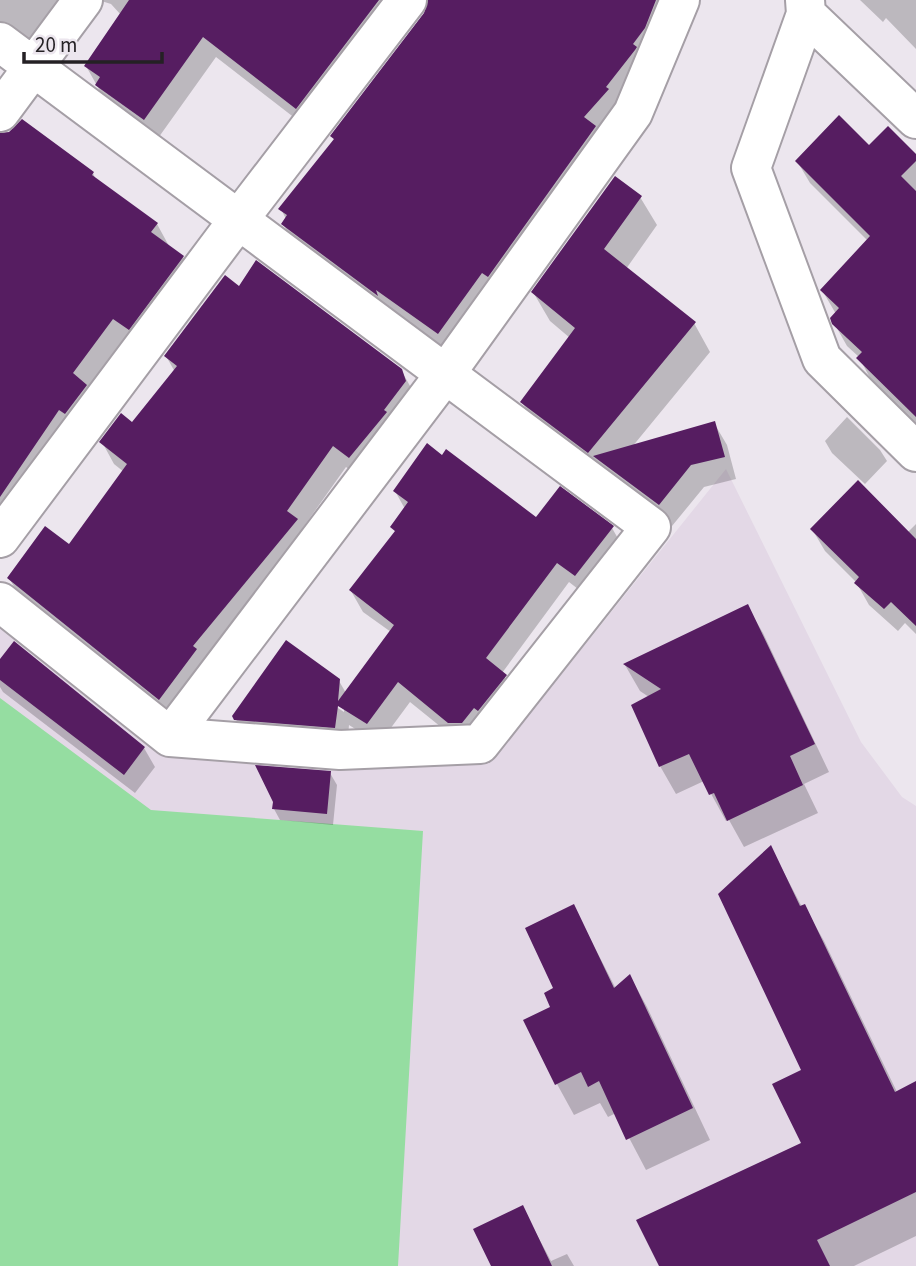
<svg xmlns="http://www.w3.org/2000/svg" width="916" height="1266" viewBox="0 0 916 1266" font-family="'Source Sans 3',sans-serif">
	<rect width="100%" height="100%" fill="#ece6ee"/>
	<!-- built -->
	<path fill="#e3d8e6" d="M 726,469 L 861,742 L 902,797 L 916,806 L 916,1266 L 0,1266 L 0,620 L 171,754 L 495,757 Z"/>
	<!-- green -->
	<path fill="#95dda1" d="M 0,698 L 151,810 L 423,831 L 398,1266 L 0,1266 Z"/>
	<!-- shadow -->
	<path fill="#0003" fill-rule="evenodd" d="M 0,0 L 66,0 L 33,44 L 0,31 Z
		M 98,0 L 420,0 L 309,129 L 216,57 L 156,141 L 109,107 L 86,66 L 121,15 L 111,4 Z
		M 424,0 L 672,0 L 656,50 L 451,355 L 296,246 L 283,224 L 286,219 L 281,209 L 335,141 L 332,137 L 426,14 L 430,3 Z
		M 860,0 L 916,0 L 916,49 L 886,18 L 883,22 Z
		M 0,135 L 93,173 L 96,180 L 157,224 L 169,246 L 183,257 L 196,279 L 0,509 Z
		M 869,147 L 916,156 L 916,429 L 891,404 L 885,394 L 871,380 L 859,357 L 847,346 L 834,323 L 836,314 L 822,290 L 868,241 L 810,183 L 797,161 Z
		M 640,197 L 657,225 L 626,269 L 694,323 L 710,352 L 632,447 L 714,423 L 727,445 L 736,479 L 704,487 L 672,526 L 538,430 L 522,402 L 570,338 L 550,321 L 533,292 Z
		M 239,288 L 401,370 L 414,393 L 362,479 L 346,467 L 302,529 L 309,542 L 172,721 L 22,600 L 9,578 L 69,546 L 124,472 L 114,464 L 102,442 L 132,425 L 175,372 L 166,356 Z
		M 847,417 L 880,450 L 887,461 L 865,484 L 832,453 L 825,441 Z
		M 395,491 L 537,519 L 612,528 L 624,549 L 587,596 L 569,582 L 502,673 L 518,697 L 462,744 L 410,702 L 379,744 L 349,725 L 347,748 L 248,741 L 234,716 L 339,681 L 346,693 L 391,632 L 363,612 L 351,591 L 396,533 L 392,527 L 405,509 ZM 329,702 L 344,708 L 344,712 Z
		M 916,524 L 916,634 L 905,623 L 898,631 L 869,605 L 856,582 L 825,551 L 812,529 L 907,533 Z
		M 747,606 L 763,633 L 829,772 L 804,784 L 818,813 L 744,847 L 729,820 L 726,821 L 704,781 L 676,794 L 660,766 L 633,706 L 649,697 L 640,691 L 625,665 Z
		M 0,662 L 144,748 L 155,767 L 135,793 L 3,692 L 0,687 Z
		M 330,773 L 337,785 L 333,825 L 280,820 L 274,809 Z
		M 771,848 L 802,907 L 804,906 L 824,941 L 897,1092 L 916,1095 L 916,1236 L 854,1266 L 661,1266 L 803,1144 L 804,1071 Z
		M 574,907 L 616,989 L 630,976 L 647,1007 L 710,1140 L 646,1170 L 616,1113 L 608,1117 L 600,1103 L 574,1115 L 557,1084 L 552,1008 Z
		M 522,1207 L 551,1261 L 567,1254 L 574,1266 L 493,1266 Z"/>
	<!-- building -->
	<path fill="#561d61" d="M 129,0 L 379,0 L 296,109 L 203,37 L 144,120 L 95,85 L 100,77 L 84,66 Z
		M 428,0 L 656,0 L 645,28 L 633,44 L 637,47 L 635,50 L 606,87 L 609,89 L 584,117 L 596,126 L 488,277 L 482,273 L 438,334 L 376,290 L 378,296 L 281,224 L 287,215 L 278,209 L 334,139 L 330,136 L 424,13 Z
		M 839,115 L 869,145 L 888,126 L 916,154 L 916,161 L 901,176 L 916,191 L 916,417 L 856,358 L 862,352 L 832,324 L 830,318 L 839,308 L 820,290 L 870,236 L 795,161 Z
		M 22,119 L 94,172 L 92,175 L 158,223 L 151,232 L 184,256 L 129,330 L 113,319 L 73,373 L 87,385 L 65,414 L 59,410 L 0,497 L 0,133 L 9,132 Z
		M 615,176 L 642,196 L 604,249 L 696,322 L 588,453 L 520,402 L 575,328 L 531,292 Z
		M 256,260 L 402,369 L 406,381 L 384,410 L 387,412 L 349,458 L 333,446 L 287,511 L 298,519 L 193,646 L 197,649 L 159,700 L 7,578 L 45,526 L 69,544 L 127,464 L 99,442 L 121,413 L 132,422 L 177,366 L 164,356 L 225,275 L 239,286 Z
		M 715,421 L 725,457 L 691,465 L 659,505 L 593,456 Z
		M 427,443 L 442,455 L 446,449 L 536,517 L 560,486 L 614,526 L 575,576 L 557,563 L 486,658 L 507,675 L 478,711 L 474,708 L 462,723 L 448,723 L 398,682 L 367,724 L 338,706 L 335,728 L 234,720 L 232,716 L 286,640 L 340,679 L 338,701 L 394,625 L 349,590 L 395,531 L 390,527 L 408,502 L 393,491 Z
		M 858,480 L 916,539 L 916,626 L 891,602 L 884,609 L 854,583 L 859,577 L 810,529 Z
		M 748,604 L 815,744 L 790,756 L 803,785 L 727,821 L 714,793 L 709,795 L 689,754 L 659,767 L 631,705 L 661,689 L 623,664 Z
		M 14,641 L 145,747 L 124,775 L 0,680 L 0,659 Z
		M 255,765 L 331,771 L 327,814 L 272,809 L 273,802 Z
		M 771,845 L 800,906 L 805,904 L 895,1092 L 916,1081 L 916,1192 L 817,1240 L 830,1266 L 659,1266 L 636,1220 L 801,1143 L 772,1084 L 801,1070 L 718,894 Z
		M 574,904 L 614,988 L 630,974 L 693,1108 L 626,1140 L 599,1081 L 588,1087 L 581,1072 L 555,1085 L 523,1020 L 550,1007 L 544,993 L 553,988 L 525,928 Z
		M 523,1205 L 552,1266 L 491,1266 L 473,1229 Z"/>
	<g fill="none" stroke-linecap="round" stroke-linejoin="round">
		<!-- minor casing -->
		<g stroke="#a59fa6" stroke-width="42">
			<path id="minor" d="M 805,0 L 806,14 L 751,168 L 822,359 L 916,452
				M 806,14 L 916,119
				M 0,42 L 651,527 L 480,744 L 340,750 L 170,737 L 0,602
				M 0,112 L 83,0
				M 0,538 L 239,219 L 407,0
				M 170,737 L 446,373 L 633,113 L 680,0"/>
		</g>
		<!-- minor -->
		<use href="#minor" stroke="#fff" stroke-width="38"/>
	</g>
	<!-- scale -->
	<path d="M24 52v10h138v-10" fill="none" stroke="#242124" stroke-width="3.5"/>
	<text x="35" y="52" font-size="21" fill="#242124" stroke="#ece6ee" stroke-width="5" paint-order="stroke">20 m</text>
</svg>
